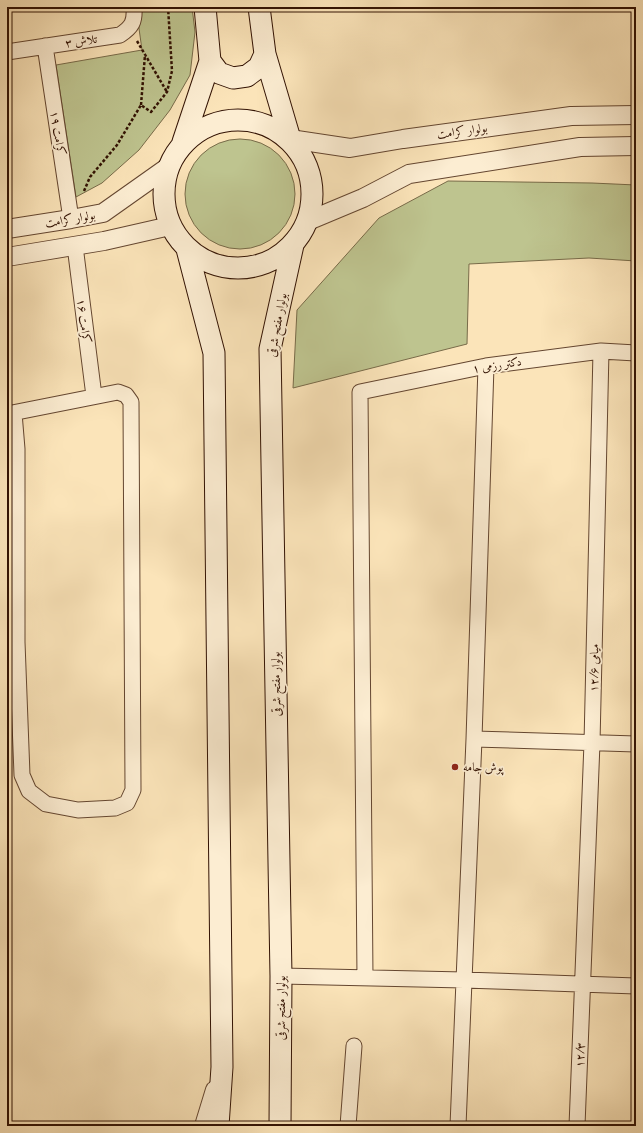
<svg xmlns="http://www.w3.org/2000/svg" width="643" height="1133" viewBox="0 0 643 1133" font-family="'IM FELL English',Amiri,serif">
	<rect width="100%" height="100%" fill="#fbe4b9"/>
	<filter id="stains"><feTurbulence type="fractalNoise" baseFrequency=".005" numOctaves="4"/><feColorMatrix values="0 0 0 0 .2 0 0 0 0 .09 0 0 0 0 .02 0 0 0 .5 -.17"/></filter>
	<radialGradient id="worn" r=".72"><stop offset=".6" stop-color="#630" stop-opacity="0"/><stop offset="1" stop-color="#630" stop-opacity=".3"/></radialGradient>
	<!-- green -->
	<path fill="#bec48f" stroke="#786b49" d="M 136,7 L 192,7 L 195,32 L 190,75 L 170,110 L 139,150 L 102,183 L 76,197 L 56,65 L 142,50 Z
		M185 194a55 55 0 1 1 110 0a55 55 0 1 1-110 0Z
		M 448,181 L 592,183 L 636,185 L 636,261 L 589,258 L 469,264 L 467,344 L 293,388 L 297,310 L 379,218 Z"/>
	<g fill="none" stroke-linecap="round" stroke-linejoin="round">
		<!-- minor casing -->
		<g stroke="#644630" stroke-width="17">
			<path id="minor" d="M 45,46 L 71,219
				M 7,52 L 120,35 C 132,27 135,22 134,7
				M 75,246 L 94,396
				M 7,414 L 118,392 L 126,395 L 131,402 L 133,790 L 127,803 L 115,808 L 78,810 L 46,804 L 29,791 L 22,775 L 17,642 L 17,449 L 14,413
				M 474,739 L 636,744
				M 281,976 L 464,980 L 636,986
				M 365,977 L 360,392 L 486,366 L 601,351 L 636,353
				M 348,1126 L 354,1046
				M 458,1126 L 474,739 L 486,366
				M 577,1126 L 592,743 L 601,351"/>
		</g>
		<!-- tertiary casing -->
		<g stroke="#644630" stroke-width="20">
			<path id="tertiary" d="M 290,139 L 350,148 L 403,139 L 571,116 L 636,115
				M 308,221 L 363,198 L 409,174 L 580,147 L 636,146
				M 7,229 L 71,219 L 103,213 L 168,167
				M 7,257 L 104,241 L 170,226
				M 204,1126 L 215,1090"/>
		</g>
		<!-- secondary casing -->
		<g stroke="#321203" stroke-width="23">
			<path id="secondary" d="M 259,7 L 265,54 L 290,139
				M 210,61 L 219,73 L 233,78 L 247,76 L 259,67 L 265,54
				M164 194a74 74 0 1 1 148 0a74 74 0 1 1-148 0Z
				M 183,142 L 210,61 L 205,7
				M 187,249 L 214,353 L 222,1067 L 218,1126
				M 280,1126 L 281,976 L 270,349 L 293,245"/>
		</g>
		<!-- path -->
		<path stroke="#321203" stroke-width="2.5" stroke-dasharray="3 2" stroke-linecap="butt" d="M 137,41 L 167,92
			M 141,105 L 145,55
			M 84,191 L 90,177 L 117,145 L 141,105 L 151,112 L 167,92 L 172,71 L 168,7"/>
		<!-- minor -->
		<use href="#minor" stroke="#fcedd2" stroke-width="15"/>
		<!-- tertiary -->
		<use href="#tertiary" stroke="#fcedd2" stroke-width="18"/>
		<!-- secondary -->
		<use href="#secondary" stroke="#fcedd2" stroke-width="21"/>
	</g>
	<!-- markers -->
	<circle fill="#8f2418" stroke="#fcedd2" stroke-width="1.5" cx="455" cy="767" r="4"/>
	<g text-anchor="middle" stroke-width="3.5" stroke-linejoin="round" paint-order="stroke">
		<!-- street labels -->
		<g font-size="12" fill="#321203" stroke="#fcedd2">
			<text transform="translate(81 41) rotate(-8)" y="4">تلاش ۳</text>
			<text transform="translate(462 131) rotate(-8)" y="4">بولوار کرامت</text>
			<text transform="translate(58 133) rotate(81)" y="4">کرامت ۱۹</text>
			<text transform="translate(70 219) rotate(-10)" y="4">بولوار کرامت</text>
			<text transform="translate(84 321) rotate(83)" y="4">کرامت ۱۶</text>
			<text transform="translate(277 325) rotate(-80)" y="4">بولوار مفتح شرقی</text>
			<text transform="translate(497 365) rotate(-9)" y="4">دکتر رزمی ۱</text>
			<text transform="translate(594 668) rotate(-89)" y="4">میامی ۱۲/۶</text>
			<text transform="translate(276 684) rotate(-91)" y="4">بولوار مفتح شرقی</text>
			<text transform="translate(281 1008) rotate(-90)" y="4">بولوار مفتح شرقی</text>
			<text transform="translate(580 1055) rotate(-88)" y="4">۱۲/۳</text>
		</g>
		<!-- poi labels -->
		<g font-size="12" fill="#321203" stroke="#fcedd2" text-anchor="start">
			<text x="463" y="771">پوش جامه</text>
		</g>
	</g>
	<!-- margin -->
	<rect width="643" height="1133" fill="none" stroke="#fbe4b9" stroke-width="24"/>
	<rect x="8" y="8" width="627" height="1117" fill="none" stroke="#321203" stroke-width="2"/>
	<rect x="12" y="12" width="619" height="1109" fill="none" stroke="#321203"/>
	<rect width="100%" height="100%" filter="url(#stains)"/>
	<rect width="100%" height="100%" fill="url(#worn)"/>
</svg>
